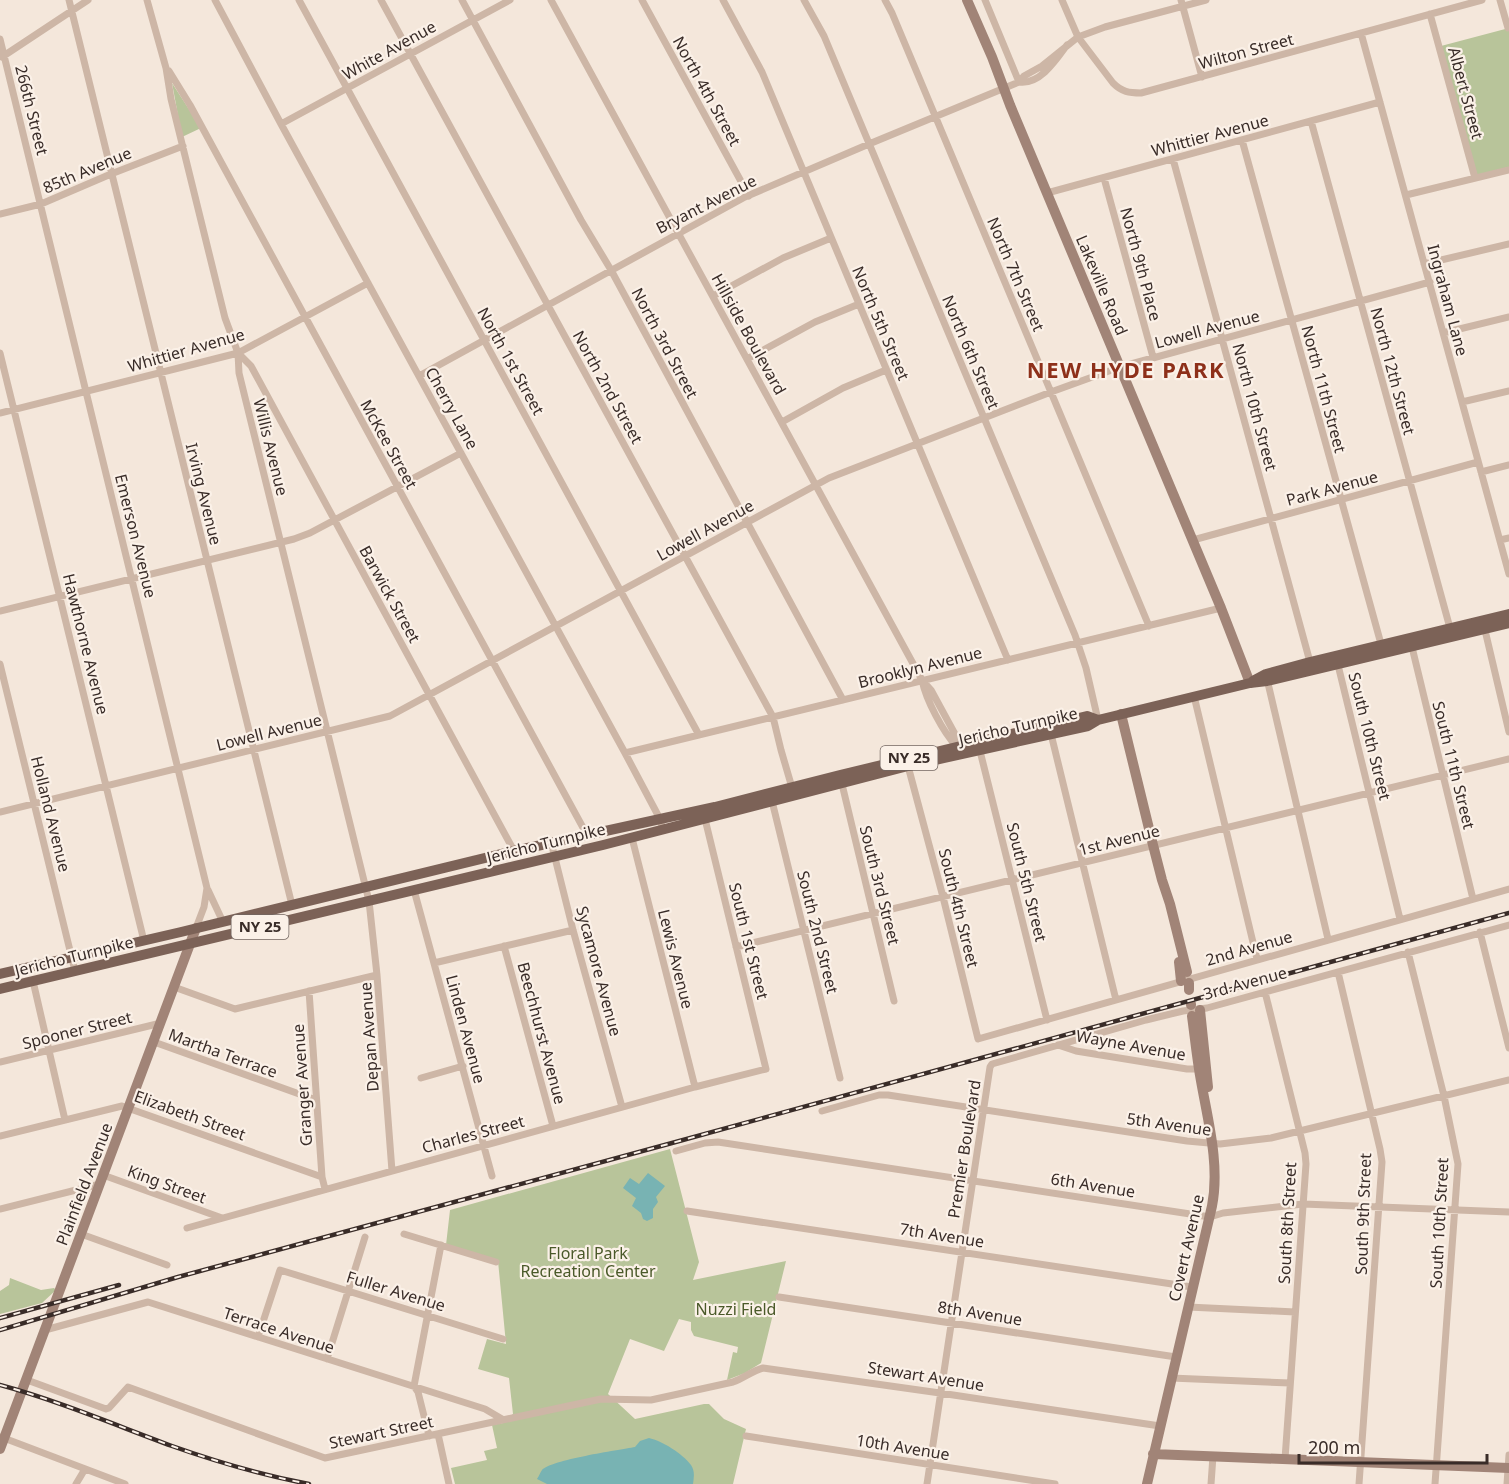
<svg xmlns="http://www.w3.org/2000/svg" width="1509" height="1484" viewBox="0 0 1509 1484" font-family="'Noto Sans',sans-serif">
	<rect width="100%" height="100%" fill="#f4e7db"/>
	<!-- green -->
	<path fill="#b8c49a" d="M 1509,28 L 1509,167 L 1477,175 L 1441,46 Z
		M 172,83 L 201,128 L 182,137 Z
		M 670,1149 L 699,1262 L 693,1280 L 786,1261 L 761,1363 L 745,1373 L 727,1380 L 733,1352 L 737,1353 L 738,1347 L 694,1336 L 691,1330 L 691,1322 L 679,1319 L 664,1351 L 630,1339 L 608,1394 L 635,1419 L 704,1404 L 709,1404 L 724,1419 L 746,1429 L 733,1484 L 455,1484 L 451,1468 L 487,1460 L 484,1451 L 497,1448 L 492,1425 L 503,1423 L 513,1414 L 509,1378 L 478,1369 L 487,1339 L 506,1344 L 498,1261 L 446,1245 L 450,1210 Z
		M 10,1278 L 41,1290 L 54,1288 L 56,1290 L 42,1303 L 0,1314 L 0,1291 L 9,1285 Z"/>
	<!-- water -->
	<path fill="#78b3b3" d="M 648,1173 L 665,1186 L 656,1197 L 658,1202 L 653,1209 L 653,1218 L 647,1221 L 643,1219 L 641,1213 L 632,1206 L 636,1198 L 623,1188 L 630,1178 L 639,1184 Z
		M 649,1438 C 662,1441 682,1453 691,1465 C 695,1471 694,1477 693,1484 L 547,1484 L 537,1479 C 539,1476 540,1473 542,1470 C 551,1460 618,1450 635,1447 L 640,1441 Z"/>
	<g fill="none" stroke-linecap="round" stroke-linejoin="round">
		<!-- street -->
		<path stroke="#cdb6a6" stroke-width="7" d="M 69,0 L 292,905
			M 147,0 L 166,68 L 171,99 L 225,318 L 238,353 L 239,373 L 369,901 L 377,975 L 392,1171
			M 215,0 L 281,124 L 625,753 L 660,819 L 663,830
			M 299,0 L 699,735
			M 381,0 L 773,717 L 781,750 L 793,791
			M 462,0 L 581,220 L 611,270 L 843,700
			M 551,0 L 922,680 L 931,690 L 956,736 L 957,747 C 943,732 926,700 922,680
			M 642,0 L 749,196
			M 723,0 L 762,72 L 1008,660
			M 804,0 L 824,36 L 1075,635 L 1086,668 L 1098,720
			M 885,0 L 892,13 L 1149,626
			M 1062,0 L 1078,37 L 1113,83 C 1122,92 1129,93 1141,93 L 1482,0
			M 1181,0 L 1202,77
			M 1500,0 L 1508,28
			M 1430,14 L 1475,178
			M 1361,33 L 1509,574
			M 0,39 L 207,888 L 204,907 L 196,928
			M 1067,45 C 1056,60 1040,85 1019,82 L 1024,76 L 1042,66 L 1078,37 L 1105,27 L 1206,0
			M 2,57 L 88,0
			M 169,71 L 190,105 L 587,835
			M 1311,121 L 1450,628
			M 281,124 L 510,0
			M 1242,140 L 1381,644
			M 1173,159 L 1310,662
			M 1104,178 L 1153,357
			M 1047,193 L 1380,102
			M 1406,195 L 1509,170
			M 0,214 L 41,204 L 111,174 L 183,146
			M 1424,264 L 1509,244
			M 713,296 L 783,258 L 831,238
			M 1443,333 L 1509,317
			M 0,353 L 144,941
			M 238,353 L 251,366 L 514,851
			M 747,359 L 815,322 L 859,304
			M 419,376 L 745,197 L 869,144 L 1019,82 L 985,0
			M 1462,402 L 1509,391
			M 0,413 L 238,353 L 368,283
			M 782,422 L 843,388 L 886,370
			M 1481,472 L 1509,465
			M 1193,540 L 1478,462
			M 1500,540 L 1509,538
			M 0,611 L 294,539 L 310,533 L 461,453
			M 1484,626 L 1509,732
			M 1411,643 L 1473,899
			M 0,664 L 75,971
			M 1338,665 L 1400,919
			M 1267,679 L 1328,939
			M 1194,696 L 1257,959
			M 1051,734 L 1116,1000
			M 980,751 L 1047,1020
			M 625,753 L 1221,608
			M 908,766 L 943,897 L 978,1039 L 1509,889
			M 841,780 L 894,1001
			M 771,797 L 840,1078
			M 0,812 L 390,716 L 829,478 L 1051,392 L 1120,367 L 1430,282
			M 632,838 L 695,1087
			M 551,842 L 573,930 L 622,1107
			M 208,890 L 223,922
			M 414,890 L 492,1176
			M 1480,932 L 1509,1048
			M 504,946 L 553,1126
			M 736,947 L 1509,759
			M 1408,952 L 1444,1096 L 1458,1164 L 1435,1484
			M 434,963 L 573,930
			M 1338,972 L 1380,1149 L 1382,1162 L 1359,1484
			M 33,981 L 65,1120
			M 174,987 L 235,1009 L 377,975
			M 309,991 L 322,1177
			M 1265,992 L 1305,1153 L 1306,1164 L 1285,1459
			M 154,1042 L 316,1100
			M 1058,1045 L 1076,1051 L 1187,1069 L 1199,1069
			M 0,1062 L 161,1023
			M 421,1078 L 463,1066
			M 822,1111 L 879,1095 L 888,1095 L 1187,1141 L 1220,1144 L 1271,1138 L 1509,1080
			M 0,1136 L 122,1106 L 322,1177 L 325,1189
			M 676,1151 L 705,1143 L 718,1142 L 1210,1217 L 1223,1213 L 1303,1204 L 1509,1212
			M 103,1175 L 222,1218
			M 0,1209 L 100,1184
			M 687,1211 L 1192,1287
			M 187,1228 L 695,1087 L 766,1069 L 705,819
			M 81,1234 L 167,1265
			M 404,1234 L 496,1262
			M 779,1297 L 1176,1357
			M 1188,1307 L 1295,1312
			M 45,1330 L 148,1302 L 485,1409 L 502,1419
			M 258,1337 L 280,1270 L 503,1339
			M 327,1359 L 365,1237
			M 1171,1378 L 1290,1383
			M 27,1380 L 106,1409 L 109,1408 L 128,1387 L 325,1458 L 601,1399 L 651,1400 L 733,1382 C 744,1378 752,1371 763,1368 L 940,1393 L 1160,1426
			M 438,1434 L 449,1484
			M 429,1436 L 418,1392 L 414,1386 L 441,1245
			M 746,1436 L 1055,1484
			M 1,1437 L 125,1484
			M 76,1484 L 85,1469
			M 927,1484 L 990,1067 L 992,1064 L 1146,1020 L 1183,1011 L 1207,1008 L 1509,925
			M 1211,1484 L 1213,1456
			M 1507,1484 L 1509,1455"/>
		<!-- secondary -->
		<path stroke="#a18477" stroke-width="10" d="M 967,0 L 992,57 L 1010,105 L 1221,608 L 1250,683
			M 1121,714 L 1153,845 L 1162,880 L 1170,904 L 1187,972
			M 1179,962 L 1181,981
			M 1189,983 L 1189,990
			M 1191,1004 L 1191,1005
			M 1200,1010 L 1208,1087
			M 0,1449 L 196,928
			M 1153,1454 L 1509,1468
			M 1147,1484 L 1212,1206 C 1220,1165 1208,1121 1201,1081 C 1197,1059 1195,1038 1192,1016"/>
		<!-- primary -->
		<path stroke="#7c6257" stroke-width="10" d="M 1253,681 L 1266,674 L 1310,662 L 1509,614
			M 0,974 L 181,932 L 514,851 L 715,807 L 840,775 L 1087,716 L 1098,720
			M 0,989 L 603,845 L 908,766 L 1088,726 L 1098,720 L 1250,683 L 1267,681 L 1509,623"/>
		<!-- rail casing -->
		<g stroke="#392c28" stroke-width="4.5">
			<path id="rail" d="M 0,1318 L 119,1285
				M 0,1330 L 178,1277 L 672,1143 L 1509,913
				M 0,1385 C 59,1401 115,1425 172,1446 C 217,1462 262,1475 309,1484"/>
		</g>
		<!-- rail -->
		<use href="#rail" stroke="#fbf1e8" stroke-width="2" stroke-dasharray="7" stroke-linecap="butt"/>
	</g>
	<g text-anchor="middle" stroke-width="4.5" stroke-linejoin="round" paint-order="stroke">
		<!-- shield labels -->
		<g fill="#fbf1e8" stroke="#736762" stroke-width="1.5">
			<rect x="880.5" y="746" width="57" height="24" rx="4.5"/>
			<rect x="231.5" y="915" width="57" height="24" rx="4.5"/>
		</g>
		<g font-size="15" font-weight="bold" fill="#392c28">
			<text x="909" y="763">NY 25</text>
			<text x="260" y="932">NY 25</text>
		</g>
		<!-- street labels -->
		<g font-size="16" fill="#392c28" stroke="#fbf1e8">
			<text transform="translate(389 50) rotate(-29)" y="6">White Avenue</text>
			<text transform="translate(1246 51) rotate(-15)" y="6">Wilton Street</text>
			<text transform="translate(707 91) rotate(61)" y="6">North 4th Street</text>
			<text transform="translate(1466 93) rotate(75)" y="6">Albert Street</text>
			<text transform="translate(32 110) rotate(76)" y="6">266th Street</text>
			<text transform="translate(1210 135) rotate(-15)" y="6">Whittier Avenue</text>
			<text transform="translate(87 170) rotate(-23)" y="6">85th Avenue</text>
			<text transform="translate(706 204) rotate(-27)" y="6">Bryant Avenue</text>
			<text transform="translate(1141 264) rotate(75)" y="6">North 9th Place</text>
			<text transform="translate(1016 274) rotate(67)" y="6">North 7th Street</text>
			<text transform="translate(1102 285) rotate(67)" y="6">Lakeville Road</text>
			<text transform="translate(1448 300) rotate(75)" y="6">Ingraham Lane</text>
			<text transform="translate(881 323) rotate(67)" y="6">North 5th Street</text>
			<text transform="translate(1207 329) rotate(-15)" y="6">Lowell Avenue</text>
			<text transform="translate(749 334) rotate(61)" y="6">Hillside Boulevard</text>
			<text transform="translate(665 343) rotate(62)" y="6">North 3rd Street</text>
			<text transform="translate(186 350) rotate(-16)" y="6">Whittier Avenue</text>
			<text transform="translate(971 352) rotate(67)" y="6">North 6th Street</text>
			<text transform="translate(511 361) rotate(61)" y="6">North 1st Street</text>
			<text transform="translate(1393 371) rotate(75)" y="6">North 12th Street</text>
			<text transform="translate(608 387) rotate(61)" y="6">North 2nd Street</text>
			<text transform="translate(1324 389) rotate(75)" y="6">North 11th Street</text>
			<text transform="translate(1255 407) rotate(75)" y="6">North 10th Street</text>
			<text transform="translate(452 408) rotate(61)" y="6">Cherry Lane</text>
			<text transform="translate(389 444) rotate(61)" y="6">McKee Street</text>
			<text transform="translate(271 447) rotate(76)" y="6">Willis Avenue</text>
			<text transform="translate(1332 488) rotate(-15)" y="6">Park Avenue</text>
			<text transform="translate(204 494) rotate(76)" y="6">Irving Avenue</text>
			<text transform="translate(705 530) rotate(-29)" y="6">Lowell Avenue</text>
			<text transform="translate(136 536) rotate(76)" y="6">Emerson Avenue</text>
			<text transform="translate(390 594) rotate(61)" y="6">Barwick Street</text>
			<text transform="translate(86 644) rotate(76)" y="6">Hawthorne Avenue</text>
			<text transform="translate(920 667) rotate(-14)" y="6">Brooklyn Avenue</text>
			<text transform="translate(1018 726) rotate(-13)" y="6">Jericho Turnpike</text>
			<text transform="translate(269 732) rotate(-14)" y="6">Lowell Avenue</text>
			<text transform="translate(1370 736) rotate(76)" y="6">South 10th Street</text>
			<text transform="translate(1454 765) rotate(76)" y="6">South 11th Street</text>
			<text transform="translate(51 814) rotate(76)" y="6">Holland Avenue</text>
			<text transform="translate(1119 840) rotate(-14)" y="6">1st Avenue</text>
			<text transform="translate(546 843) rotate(-14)" y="6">Jericho Turnpike</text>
			<text transform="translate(1027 882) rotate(76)" y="6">South 5th Street</text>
			<text transform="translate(880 885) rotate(76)" y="6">South 3rd Street</text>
			<text transform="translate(959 908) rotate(76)" y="6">South 4th Street</text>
			<text transform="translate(818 932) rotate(76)" y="6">South 2nd Street</text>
			<text transform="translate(749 941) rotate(76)" y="6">South 1st Street</text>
			<text transform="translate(1249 948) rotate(-16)" y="6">2nd Avenue</text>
			<text transform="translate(74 956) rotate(-14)" y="6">Jericho Turnpike</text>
			<text transform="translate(676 959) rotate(76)" y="6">Lewis Avenue</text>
			<text transform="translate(599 971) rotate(75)" y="6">Sycamore Avenue</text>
			<text transform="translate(1245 983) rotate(-15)" y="6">3rd Avenue</text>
			<text transform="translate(466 1029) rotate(75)" y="6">Linden Avenue</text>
			<text transform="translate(77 1030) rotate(-14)" y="6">Spooner Street</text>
			<text transform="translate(542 1033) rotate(75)" y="6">Beechhurst Avenue</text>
			<text transform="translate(369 1037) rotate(-94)" y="6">Depan Avenue</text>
			<text transform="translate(1131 1045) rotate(10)" y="6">Wayne Avenue</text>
			<text transform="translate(223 1053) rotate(20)" y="6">Martha Terrace</text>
			<text transform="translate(302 1085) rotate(-94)" y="6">Granger Avenue</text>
			<text transform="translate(190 1115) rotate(20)" y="6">Elizabeth Street</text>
			<text transform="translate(1169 1124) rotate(8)" y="6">5th Avenue</text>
			<text transform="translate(473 1134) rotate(-15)" y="6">Charles Street</text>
			<text transform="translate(964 1149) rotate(-81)" y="6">Premier Boulevard</text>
			<text transform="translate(84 1184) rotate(-69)" y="6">Plainfield Avenue</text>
			<text transform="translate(167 1184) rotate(20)" y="6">King Street</text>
			<text transform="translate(1093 1185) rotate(9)" y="6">6th Avenue</text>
			<text transform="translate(1363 1214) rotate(-88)" y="6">South 9th Street</text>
			<text transform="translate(1287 1223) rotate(-87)" y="6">South 8th Street</text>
			<text transform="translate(1439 1223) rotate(-87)" y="6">South 10th Street</text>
			<text transform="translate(942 1235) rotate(9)" y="6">7th Avenue</text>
			<text transform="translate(1186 1248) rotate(-77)" y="6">Covert Avenue</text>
			<text transform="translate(396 1291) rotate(17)" y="6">Fuller Avenue</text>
			<text transform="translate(980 1313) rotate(9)" y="6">8th Avenue</text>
			<text transform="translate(279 1330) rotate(18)" y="6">Terrace Avenue</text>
			<text transform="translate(926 1376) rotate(9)" y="6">Stewart Avenue</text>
			<text transform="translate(381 1432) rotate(-12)" y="6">Stewart Street</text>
			<text transform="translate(903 1447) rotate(9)" y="6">10th Avenue</text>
		</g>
		<!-- park labels -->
		<g font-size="16" fill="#4a5929" stroke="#fbf1e8">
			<text x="588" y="1259">Floral Park<tspan x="588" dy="18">Recreation Center</tspan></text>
			<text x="736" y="1315">Nuzzi Field</text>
		</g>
		<!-- district labels -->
		<g font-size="22" font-weight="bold" letter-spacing="1.5" fill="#8e301a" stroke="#fbf1e8">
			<text x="1126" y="378">NEW HYDE PARK</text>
		</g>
	</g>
	<!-- scale -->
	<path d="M1299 1454v9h188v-9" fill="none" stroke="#392c28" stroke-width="3"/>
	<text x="1308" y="1454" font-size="18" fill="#392c28" stroke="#fbf1e8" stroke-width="4.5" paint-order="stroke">200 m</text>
</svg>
